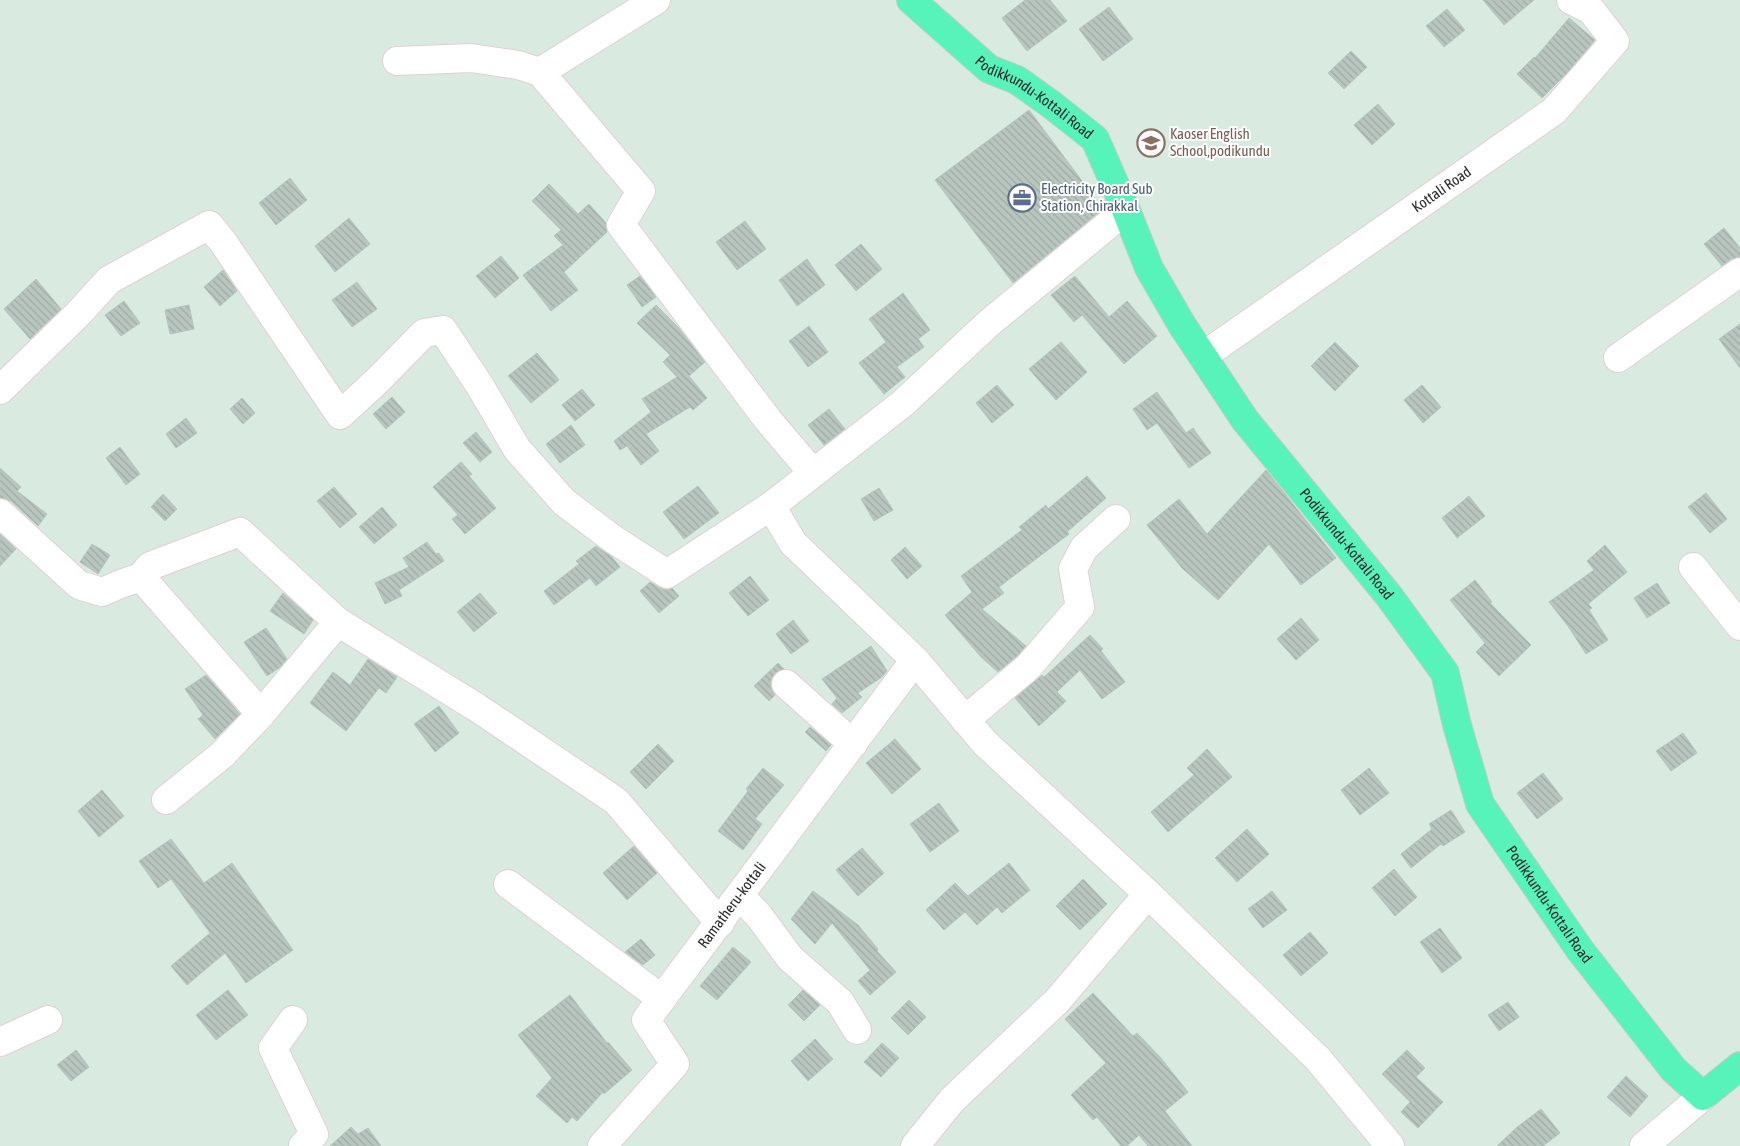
<svg xmlns="http://www.w3.org/2000/svg" width="1740" height="1146" viewBox="0 0 1740 1146" font-family="'Asap Condensed',sans-serif">
	<defs>
		<pattern id="building-back-hatch" width="6" height="6" patternUnits="userSpaceOnUse" patternTransform="scale(1.25)"><rect width="6" height="6" fill="#b9c6bf"/><path d="M-1 5l2 2M0 0l6 6M5-1l2 2" fill="none" stroke="#9faaa4"/></pattern>
	</defs>
	<rect width="100%" height="100%" fill="#d9ebe1"/>
	<!-- building -->
	<path fill="url(#building-back-hatch)" stroke="#b3c6bd" d="M 1025,0 L 1050,0 L 1067,21 L 1027,51 L 1002,18 Z
		M 1483,0 L 1534,0 L 1504,25 Z
		M 1109,7 L 1133,39 L 1103,61 L 1079,29 Z
		M 1447,9 L 1465,30 L 1444,47 L 1426,26 Z
		M 1569,18 L 1595,40 L 1567,73 L 1542,98 L 1517,74 L 1534,57 L 1535,58 Z
		M 1351,51 L 1367,67 L 1344,89 L 1328,73 Z
		M 1378,104 L 1395,124 L 1372,145 L 1354,125 Z
		M 1029,110 L 1103,209 L 1013,283 L 935,180 Z
		M 290,178 L 307,200 L 276,225 L 259,203 Z
		M 549,184 L 578,214 L 589,204 L 606,223 L 607,232 L 564,272 L 578,290 L 551,311 L 523,275 L 563,245 L 554,236 L 561,230 L 532,201 Z
		M 349,218 L 370,244 L 335,272 L 315,246 Z
		M 745,221 L 766,249 L 737,270 L 716,242 Z
		M 1724,228 L 1740,248 L 1740,257 L 1731,259 L 1722,266 L 1704,244 Z
		M 861,244 L 882,269 L 856,291 L 835,265 Z
		M 501,256 L 519,278 L 495,298 L 476,276 Z
		M 807,259 L 825,285 L 797,306 L 779,280 Z
		M 223,270 L 237,291 L 220,306 L 204,287 Z
		M 640,276 L 656,297 L 642,307 L 627,285 Z
		M 1075,276 L 1109,317 L 1127,301 L 1157,336 L 1124,364 L 1082,315 L 1074,322 L 1051,295 Z
		M 36,279 L 61,309 L 30,339 L 4,309 Z
		M 357,282 L 377,309 L 352,327 L 332,300 Z
		M 903,293 L 930,330 L 918,339 L 924,347 L 897,367 L 905,377 L 884,394 L 859,363 L 886,342 L 869,319 Z
		M 124,301 L 140,323 L 121,336 L 105,315 Z
		M 189,305 L 194,329 L 170,334 L 165,310 Z
		M 656,305 L 678,327 L 705,362 L 689,376 L 707,398 L 693,410 L 690,407 L 646,434 L 659,451 L 641,465 L 627,446 L 620,450 L 614,441 L 651,412 L 642,399 L 677,377 L 663,362 L 670,355 L 637,323 Z
		M 1740,324 L 1740,368 L 1719,339 Z
		M 809,326 L 828,352 L 808,367 L 789,341 Z
		M 1061,342 L 1087,372 L 1056,400 L 1029,369 Z
		M 1335,342 L 1359,366 L 1335,391 L 1311,366 Z
		M 537,353 L 559,380 L 531,403 L 508,376 Z
		M 997,385 L 1014,405 L 992,423 L 976,403 Z
		M 1422,385 L 1441,407 L 1423,423 L 1404,400 Z
		M 582,389 L 595,405 L 575,421 L 562,405 Z
		M 1157,392 L 1186,433 L 1193,428 L 1211,453 L 1189,468 L 1157,423 L 1147,430 L 1133,409 Z
		M 392,397 L 405,412 L 386,429 L 373,414 Z
		M 242,398 L 255,413 L 243,424 L 230,409 Z
		M 829,409 L 845,429 L 824,445 L 808,425 Z
		M 186,418 L 197,433 L 176,448 L 166,434 Z
		M 571,425 L 585,445 L 560,463 L 546,444 Z
		M 476,432 L 492,452 L 480,462 L 463,443 Z
		M 120,447 L 140,474 L 126,485 L 106,458 Z
		M 461,462 L 472,474 L 469,476 L 496,508 L 465,534 L 452,519 L 458,515 L 433,487 Z
		M 0,468 L 21,487 L 17,491 L 47,514 L 38,526 L 11,501 L 0,498 Z
		M 1266,470 L 1336,558 L 1301,585 L 1269,544 L 1218,600 L 1182,568 L 1147,525 L 1179,499 L 1207,534 Z
		M 1087,476 L 1106,498 L 1067,532 L 1069,534 L 999,587 L 1004,593 L 982,609 L 1026,646 L 1017,656 L 998,672 L 981,657 L 945,615 L 972,592 L 961,576 L 1022,530 L 1019,527 L 1046,505 L 1048,509 Z
		M 698,486 L 719,513 L 684,539 L 663,512 Z
		M 334,487 L 357,514 L 340,528 L 317,501 Z
		M 879,488 L 893,510 L 874,521 L 861,499 Z
		M 1706,493 L 1727,519 L 1710,533 L 1688,507 Z
		M 163,494 L 177,509 L 165,521 L 151,507 Z
		M 1469,496 L 1485,516 L 1457,538 L 1442,518 Z
		M 382,507 L 397,525 L 374,544 L 359,527 Z
		M 0,534 L 16,549 L 0,566 Z
		M 427,542 L 436,554 L 439,553 L 444,561 L 399,590 L 402,596 L 385,604 L 375,583 L 409,567 L 403,558 Z
		M 92,544 L 110,555 L 98,574 L 80,562 Z
		M 1605,545 L 1627,572 L 1588,604 L 1592,608 L 1589,610 L 1608,640 L 1586,654 L 1568,626 L 1549,602 L 1594,570 L 1587,561 Z
		M 596,546 L 612,557 L 620,567 L 596,586 L 590,578 L 554,605 L 544,591 L 579,564 L 576,561 Z
		M 905,547 L 922,566 L 907,579 L 891,560 Z
		M 750,576 L 769,600 L 748,616 L 729,593 Z
		M 1475,580 L 1492,602 L 1490,603 L 1531,645 L 1499,676 L 1476,652 L 1485,643 L 1450,600 Z
		M 650,582 L 658,587 L 666,590 L 672,588 L 679,596 L 659,613 L 640,591 Z
		M 1657,583 L 1670,603 L 1647,618 L 1634,598 Z
		M 283,593 L 313,620 L 304,634 L 270,611 Z
		M 480,593 L 497,613 L 474,632 L 457,612 Z
		M 1301,618 L 1319,640 L 1296,660 L 1277,639 Z
		M 793,620 L 809,641 L 791,654 L 776,634 Z
		M 266,628 L 287,659 L 279,668 L 267,676 L 244,642 Z
		M 1090,635 L 1103,649 L 1101,651 L 1125,682 L 1102,699 L 1080,670 L 1057,692 L 1066,701 L 1039,726 L 1015,698 L 1042,675 L 1044,677 Z
		M 871,646 L 887,671 L 882,677 L 858,693 L 862,697 L 842,713 L 832,704 L 837,698 L 822,679 Z
		M 368,659 L 397,677 L 386,693 L 379,688 L 346,731 L 310,703 L 333,672 L 350,685 Z
		M 778,663 L 784,669 L 775,673 L 771,680 L 771,688 L 775,695 L 769,701 L 754,686 Z
		M 206,675 L 240,714 L 215,739 L 198,719 L 203,715 L 185,689 Z
		M 439,706 L 459,733 L 435,752 L 414,724 Z
		M 810,727 L 831,745 L 826,751 L 805,732 Z
		M 1683,733 L 1697,753 L 1671,771 L 1656,751 Z
		M 895,739 L 921,769 L 892,794 L 866,763 Z
		M 658,744 L 674,761 L 646,789 L 630,772 Z
		M 1207,749 L 1232,777 L 1168,832 L 1151,812 L 1194,775 L 1187,768 Z
		M 763,768 L 784,785 L 755,819 L 762,824 L 743,850 L 718,831 L 748,791 L 746,789 Z
		M 1369,768 L 1389,793 L 1360,815 L 1341,790 Z
		M 1543,773 L 1563,799 L 1537,819 L 1517,793 Z
		M 102,790 L 124,816 L 99,837 L 78,811 Z
		M 939,803 L 959,831 L 930,852 L 910,824 Z
		M 1451,810 L 1465,832 L 1443,846 L 1441,844 L 1411,868 L 1401,854 L 1432,829 L 1429,824 Z
		M 1247,829 L 1269,854 L 1237,882 L 1215,858 Z
		M 171,839 L 204,883 L 232,863 L 293,950 L 246,983 L 225,953 L 187,985 L 171,966 L 210,933 L 171,879 L 158,888 L 139,861 Z
		M 634,846 L 657,873 L 627,900 L 603,873 Z
		M 862,848 L 884,873 L 858,896 L 836,870 Z
		M 1009,863 L 1030,890 L 1002,913 L 997,907 L 977,925 L 965,912 L 944,930 L 926,910 L 955,883 L 968,896 Z
		M 1394,869 L 1417,897 L 1395,916 L 1372,888 Z
		M 1083,879 L 1107,904 L 1080,930 L 1056,906 Z
		M 813,891 L 858,925 L 878,949 L 877,951 L 896,972 L 870,995 L 858,981 L 870,970 L 832,923 L 815,944 L 791,919 Z
		M 1272,891 L 1287,910 L 1263,928 L 1248,909 Z
		M 1440,928 L 1462,958 L 1442,973 L 1420,942 Z
		M 1310,932 L 1328,953 L 1301,976 L 1283,955 Z
		M 641,939 L 655,955 L 643,965 L 625,952 Z
		M 733,947 L 751,962 L 717,1000 L 700,986 Z
		M 228,990 L 248,1015 L 216,1040 L 196,1015 Z
		M 803,990 L 820,1005 L 804,1021 L 788,1005 Z
		M 1093,993 L 1133,1036 L 1137,1033 L 1160,1057 L 1188,1092 L 1165,1111 L 1192,1146 L 1148,1146 L 1139,1135 L 1127,1146 L 1121,1146 L 1097,1117 L 1093,1120 L 1071,1095 L 1106,1063 L 1065,1019 Z
		M 570,995 L 607,1043 L 608,1042 L 632,1070 L 604,1094 L 603,1092 L 577,1121 L 572,1117 L 567,1123 L 536,1096 L 552,1078 L 518,1035 Z
		M 909,1000 L 926,1017 L 908,1035 L 891,1018 Z
		M 1508,1002 L 1519,1017 L 1499,1031 L 1488,1015 Z
		M 815,1039 L 833,1059 L 808,1081 L 791,1061 Z
		M 882,1043 L 899,1058 L 881,1077 L 864,1062 Z
		M 76,1050 L 89,1067 L 71,1081 L 57,1065 Z
		M 1407,1050 L 1425,1068 L 1416,1077 L 1443,1102 L 1418,1128 L 1401,1112 L 1410,1102 L 1382,1074 Z
		M 1626,1076 L 1648,1096 L 1630,1117 L 1607,1097 Z
		M 1541,1109 L 1560,1133 L 1543,1146 L 1497,1146 L 1516,1128 Z
		M 351,1127 L 358,1134 L 368,1128 L 381,1146 L 330,1146 Z"/>
	<g fill="none" stroke-linecap="round" stroke-linejoin="round">
		<!-- minor casing -->
		<g stroke="#e2cfd5" stroke-width="30">
			<g id="minor">
				<path d="M 397,61 L 471,58 L 518,65 L 540,72 L 641,191 L 621,225 L 768,420 L 813,473"/>
				<path d="M 540,72 L 656,0"/>
				<path d="M 1126,210 L 989,323 L 902,404 L 771,506 L 793,543 L 915,660 L 985,743 L 1148,894 L 1318,1059 L 1390,1146"/>
				<path id="s1" d="M 1203,356 L 1554,111 L 1615,41 L 1591,10 L 1571,0"/>
				<path d="M 1618,358 L 1740,272"/>
				<path d="M 0,390 L 77,315 L 109,280 L 209,225 L 223,242 L 340,415 L 378,380 L 424,333 L 443,330 L 480,386 L 517,449 L 564,502 L 613,539 L 667,574 L 771,506"/>
				<path d="M 0,513 L 79,585 L 102,592 L 123,583 L 141,577 L 261,714 L 338,622 L 476,707 L 616,801 L 720,923"/>
				<path d="M 1693,567 L 1740,626"/>
				<path d="M 141,577 L 150,566 L 240,532 L 338,622"/>
				<path d="M 786,684 L 853,744"/>
				<path d="M 965,720 L 1028,667 L 1080,607 L 1073,569 L 1084,548 L 1116,519"/>
				<path d="M 166,800 L 223,754 L 261,714"/>
				<path d="M 508,884 L 662,999"/>
				<path d="M 740,896 L 759,916 L 790,958 L 840,1002 L 857,1030"/>
				<path d="M 293,1020 L 273,1048 L 314,1134 L 303,1146"/>
				<path d="M 0,1042 L 48,1020"/>
				<path id="s2" d="M 602,1146 L 675,1064 L 646,1020 L 915,660"/>
				<path d="M 915,1146 L 952,1100 L 1057,1001 L 1148,894"/>
				<path d="M 1644,1146 L 1703,1096"/>
			</g>
		</g>
		<!-- major casing -->
		<g stroke="#cbcbcb" stroke-width="30">
			<g id="major">
				<path id="s3" d="M 911,0 L 989,69 L 1017,80 L 1052,105 L 1095,139 L 1126,210 L 1149,268 L 1182,325 L 1245,420 L 1389,596 L 1445,673 L 1457,725 L 1480,804 L 1580,950 L 1674,1070 L 1703,1096 L 1740,1066"/>
			</g>
		</g>
		<!-- minor -->
		<use href="#minor" stroke="#fff" stroke-width="28"/>
		<!-- major -->
		<use href="#major" stroke="#56f4bb" stroke-width="28"/>
	</g>
	<!-- icons -->
	<defs>
		<g id="school-ring" transform="scale(1.4375)"><circle r="9.5" fill="#fff" stroke="#8d6e63" stroke-width="1.5"/><path d="M0-5L7-2L0 1L-7-2ZM-4 1L0 2.5L4 1V4Q0 6-4 4Z" fill="#8d6e63"/></g>
		<g id="office-ring" transform="scale(1.4375)"><circle r="9.5" fill="#fff" stroke="#5c6f8a" stroke-width="1.5"/><path d="M-6-3h4V-5.5h4V-3h4V5H-6ZM-1-4.5V-3h2v-1.5ZM-6 0V1H6V0Z" fill="#5c6f8a"/></g>
	</defs>
	<g fill-rule="evenodd">
		<use href="#school-ring" x="1151" y="143"/>
		<use href="#office-ring" x="1022" y="198"/>
	</g>
	<g text-anchor="middle" stroke-width="4" stroke-linejoin="round" paint-order="stroke">
		<!-- street labels -->
		<g font-size="15" fill="#282828" stroke="#fff">
			<text dy="5" stroke="none"><textPath href="#s3" startOffset="158">Podikkundu-Kottali Road</textPath></text>
			<text dy="5" stroke="none"><textPath href="#s1" startOffset="291">Kottali Road</textPath></text>
			<text dy="5" stroke="none"><textPath href="#s3" startOffset="712">Podikkundu-Kottali Road</textPath></text>
			<text dy="5" stroke="none"><textPath href="#s2" startOffset="306">Ramatheru-kottali</textPath></text>
			<text dy="5" stroke="none"><textPath href="#s3" startOffset="1132">Podikkundu-Kottali Road</textPath></text>
		</g>
		<!-- education labels -->
		<g font-size="15" fill="#785e54" stroke="#fff" text-anchor="start">
			<text x="1170" y="139">Kaoser English<tspan x="1170" dy="17">School,podikundu</tspan></text>
		</g>
		<!-- service labels -->
		<g font-size="15" fill="#4e5e75" stroke="#fff" text-anchor="start">
			<text x="1041" y="194">Electricity Board Sub<tspan x="1041" dy="17">Station, Chirakkal</tspan></text>
		</g>
	</g>
</svg>
